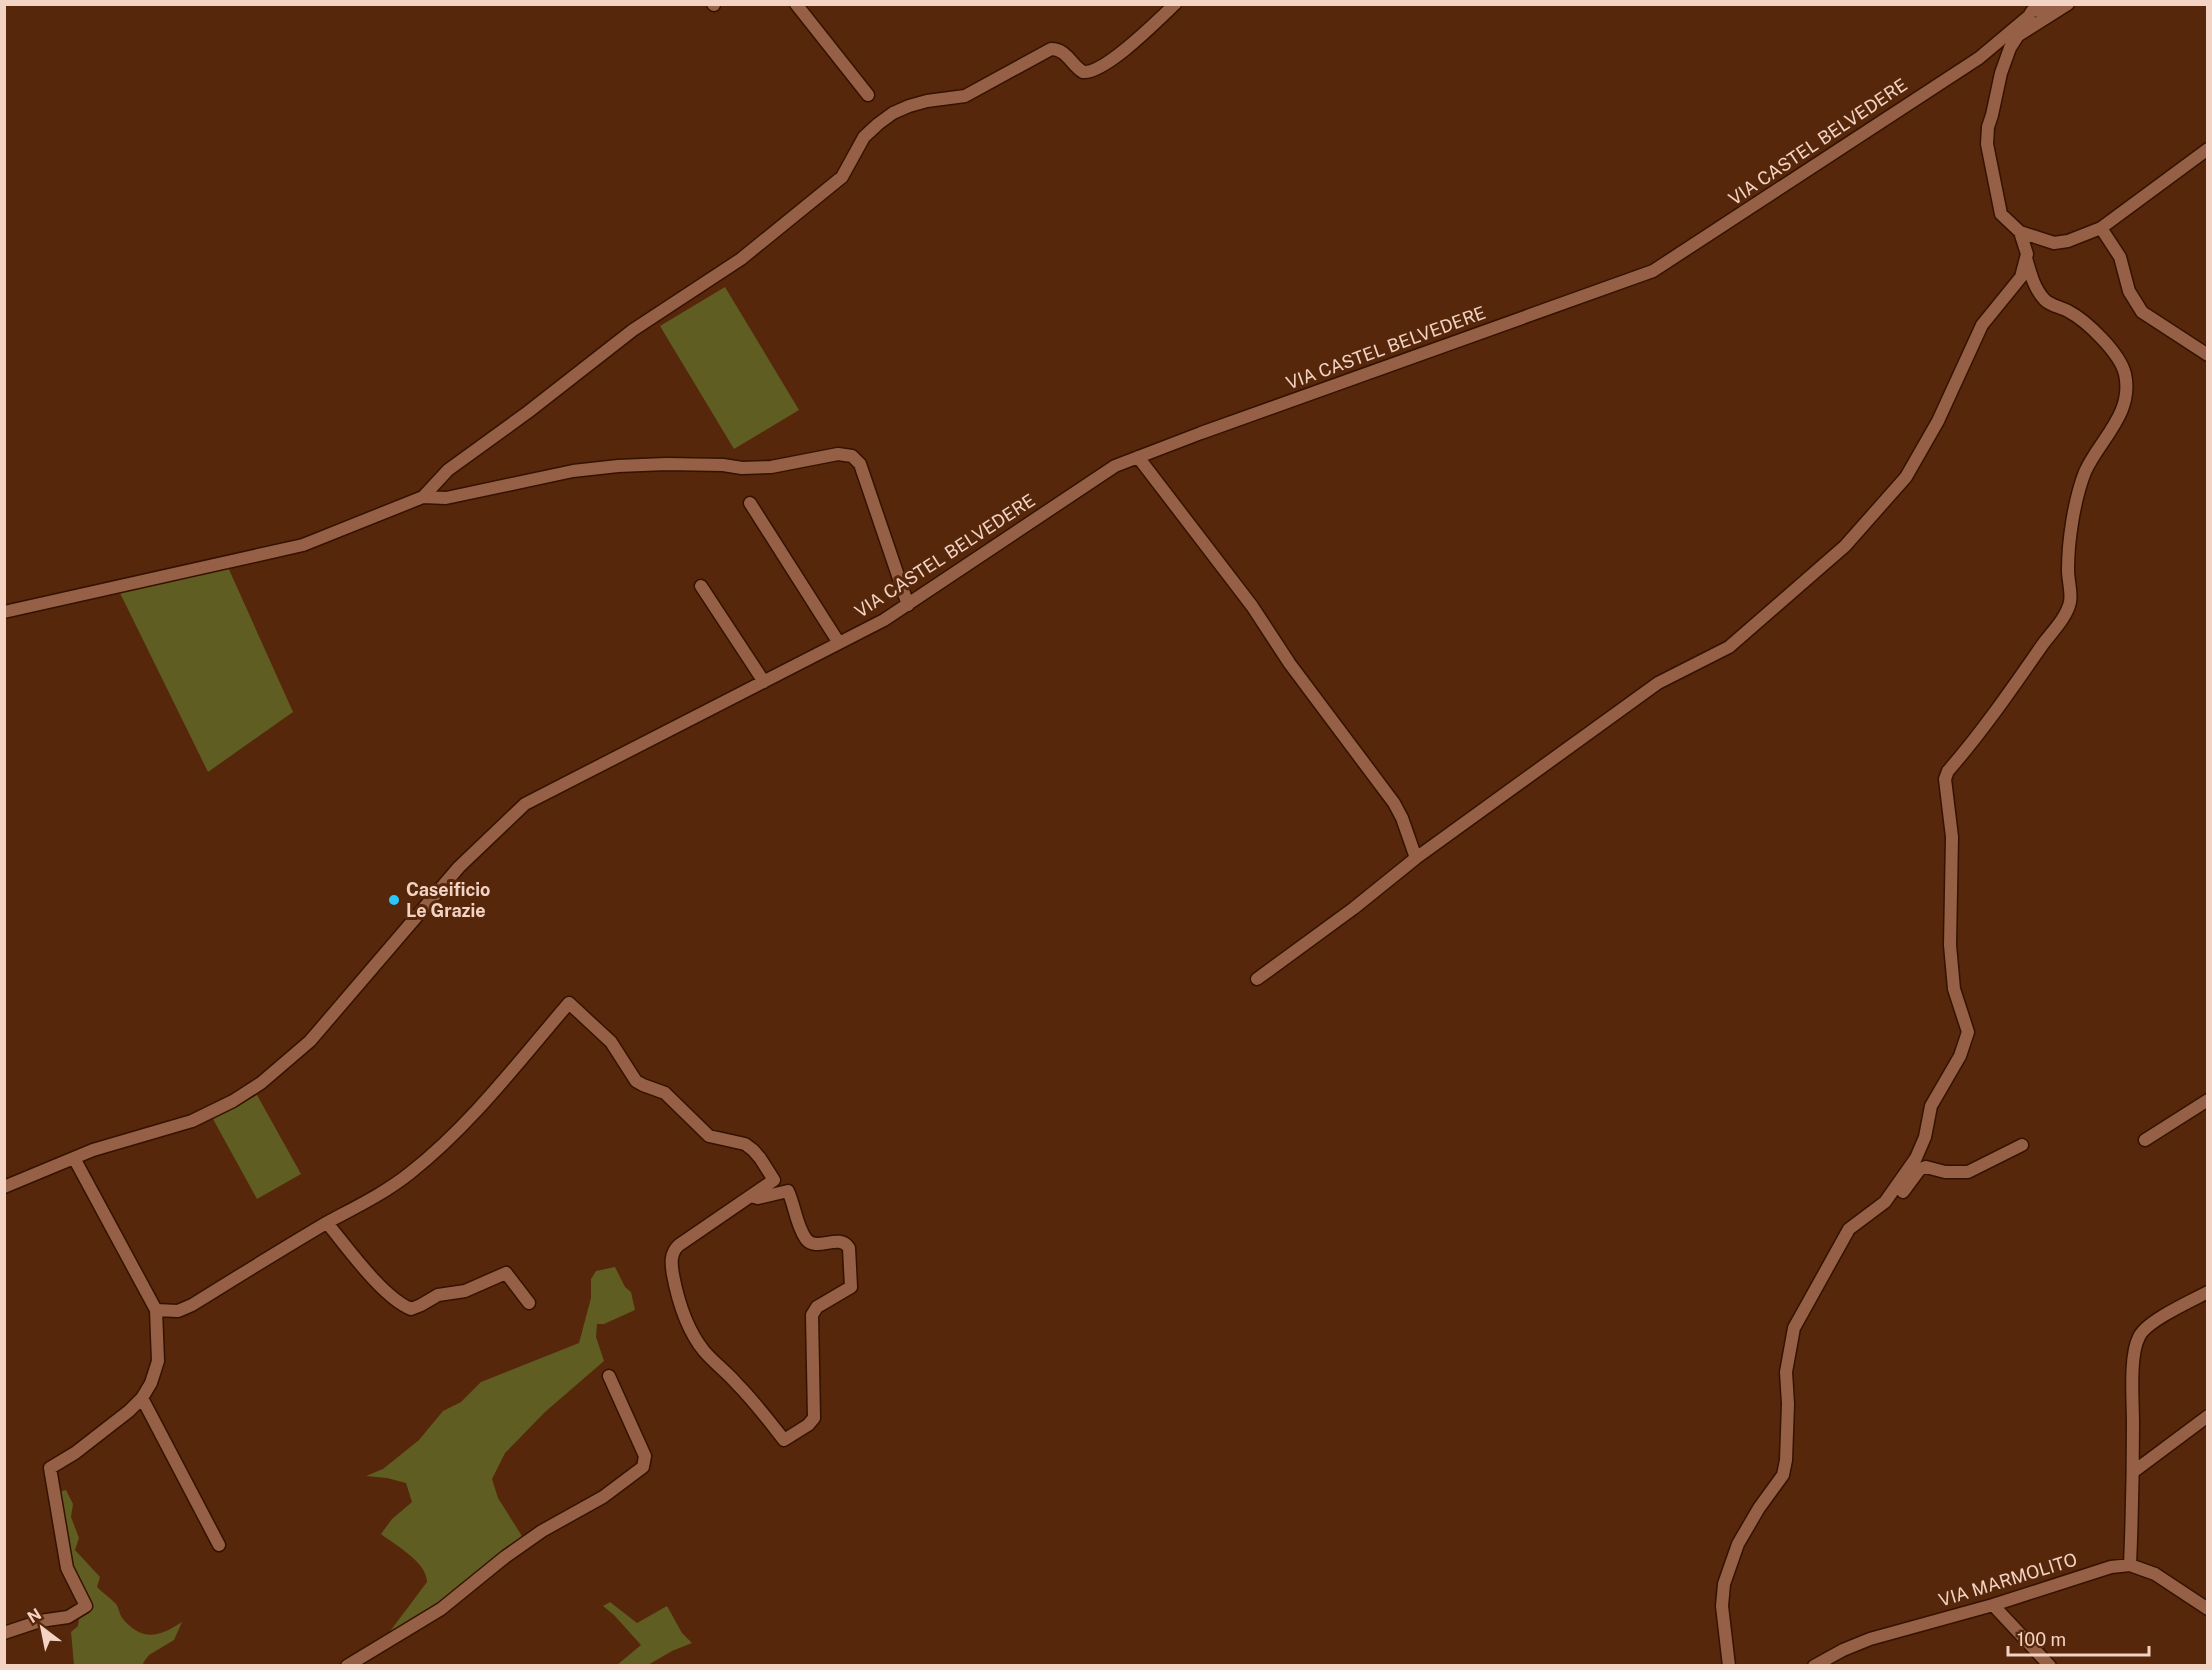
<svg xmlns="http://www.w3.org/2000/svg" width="2212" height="1670" viewBox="0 0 2212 1670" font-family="'Public Sans',sans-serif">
	<rect width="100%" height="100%" fill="#56270a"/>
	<!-- green -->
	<path fill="#5f5d21" d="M 725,287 L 799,410 L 734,449 L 660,326 Z
		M 227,565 L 293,712 L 208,772 L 118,589 Z
		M 257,1095 L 301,1174 L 257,1199 L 213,1119 Z
		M 615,1267 L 625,1287 L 631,1292 L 635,1310 L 604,1324 L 597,1324 L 596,1337 L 604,1361 L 545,1412 L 505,1453 L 492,1479 L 498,1498 L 525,1541 L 470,1577 L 441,1602 L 388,1634 L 427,1582 C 427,1562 395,1545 381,1534 L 392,1519 L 412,1502 L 406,1483 L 387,1478 L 366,1476 L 383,1469 L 419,1440 L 443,1411 L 461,1402 L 481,1382 L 579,1343 L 591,1298 L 591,1279 L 596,1271 Z
		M 66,1490 L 73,1504 L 71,1517 L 79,1538 L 75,1550 L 100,1577 L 97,1587 C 103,1593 109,1597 115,1603 C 119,1606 119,1615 123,1619 C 143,1642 159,1637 182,1622 L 174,1640 L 149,1655 L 143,1663 L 144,1665 L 74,1665 L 71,1632 L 78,1626 L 79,1618 L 88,1612 L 92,1604 L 70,1561 L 58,1492 Z
		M 610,1602 L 637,1623 L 667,1606 L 682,1633 L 692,1643 L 672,1651 L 648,1665 L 617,1665 L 641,1645 L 614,1615 L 603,1606 Z"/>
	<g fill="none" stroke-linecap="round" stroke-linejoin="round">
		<!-- minor casing -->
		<g stroke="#351200" stroke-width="15">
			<path id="minor" d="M 713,4 L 714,5
				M 796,4 L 868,95
				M 2017,37 L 2010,48 L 2001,73 L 1992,115 L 1988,127 L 1987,144 L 2001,214 L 2020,232 L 2054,243 L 2068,241 L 2101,228 L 2208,149
				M 2011,40 L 2068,4
				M 2101,228 L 2120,257 L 2129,291 L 2142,312 L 2208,355
				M 1138,457 L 1252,606 L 1290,664 L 1394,803 L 1402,818 L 1416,858
				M 423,497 L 448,470 L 528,412 L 633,330 L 741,259 L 842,177 L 864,137 L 878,124 L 893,113 L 909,106 L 927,101 L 965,96 L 1051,49 C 1067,49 1071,65 1083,72 C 1105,74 1157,21 1175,4
				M 750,503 L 839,643
				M 701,586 L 764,682
				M 4,612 L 303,545 L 423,497 L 446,498 L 573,471 L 618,466 L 666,464 L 723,465 L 742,468 L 771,467 L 838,454 L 852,456 L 860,464 L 908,605
				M 1257,979 L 1354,908 L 1416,858 L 1658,683 L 1729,647 L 1845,546 L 1906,477 L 1938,421 L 1982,325 L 2021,277 L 2027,254 L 2020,232
				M 2145,1140 L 2208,1100
				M 74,1158 L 156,1310 L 178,1311 L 192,1305 C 237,1277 282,1249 328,1222 C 356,1207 385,1193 410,1173 C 471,1125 519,1061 569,1003 L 611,1042 L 636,1081 L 643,1085 L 665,1093 L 709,1136 L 745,1144 L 753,1150 L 760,1158 L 774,1180 L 679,1245 C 670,1253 671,1263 673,1275 C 678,1301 687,1330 704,1351 C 714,1363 727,1372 737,1384 C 754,1401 769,1421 784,1440 L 808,1425 L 814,1418 L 812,1315 L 817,1307 L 851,1287 L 849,1248 C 839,1232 817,1253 806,1239 C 796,1225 795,1206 788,1191 L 758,1198 L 751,1196
				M 4,1187 L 93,1150 L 192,1121 L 233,1101 L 261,1083 L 310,1041 L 459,867 L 525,804 L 884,620 L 1115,466 L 1201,433 L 1653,271 L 1979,58 L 2029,16 L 2032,11 L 2040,10 L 2051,4
				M 1903,1192 L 1920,1169 L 1926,1167 L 1945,1172 L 1968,1172 L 2022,1145
				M 327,1223 C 348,1248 382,1297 411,1309 L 421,1305 L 438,1295 L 465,1291 L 506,1273 L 529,1303
				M 142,1398 L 219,1545
				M 2133,1472 L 2208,1416
				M 2130,1565 C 2132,1518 2133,1471 2133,1423 C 2133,1401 2129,1356 2139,1337 C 2146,1321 2191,1301 2208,1292
				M 1993,1605 L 2050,1666
				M 4,1633 L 40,1621 L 68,1617 L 86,1606 L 67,1568 L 50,1468 L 75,1453 L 129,1411 L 142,1398 L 151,1383 L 158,1361 L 156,1310
				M 347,1666 L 441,1609 L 505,1557 L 542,1531 L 603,1497 L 643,1467 L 645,1456 L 609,1376
				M 1729,1666 L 1722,1606 L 1724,1584 L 1738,1544 L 1759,1508 L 1783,1475 L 1786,1460 L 1788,1404 L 1786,1372 L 1794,1328 L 1849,1229 L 1885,1202 L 1916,1158 L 1925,1137 L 1931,1106 L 1960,1056 L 1968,1032 L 1954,989 L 1950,945 L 1952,837 L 1945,779 L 1948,771 C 1983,731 2013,687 2043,644 C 2052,632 2067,617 2070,602 C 2072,592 2068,581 2068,570 C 2068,541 2074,500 2085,472 C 2099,440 2134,414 2125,374 C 2120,353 2087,321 2068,311 C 2061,307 2050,306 2044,299 C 2034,288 2030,272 2026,258
				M 1814,1666 L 1843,1650 L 1870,1639 L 1993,1605 L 2111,1567 L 2130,1565 L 2155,1574 L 2208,1609"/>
		</g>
		<!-- minor -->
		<use href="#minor" stroke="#956045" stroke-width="12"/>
	</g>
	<!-- markers -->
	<circle fill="#28c8ff" stroke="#56270a" stroke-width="2" cx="394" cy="900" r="6"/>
	<g text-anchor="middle" stroke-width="6" stroke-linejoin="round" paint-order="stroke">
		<!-- street labels -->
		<g font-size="18" fill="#f2d3c4" stroke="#56270a">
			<text transform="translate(1818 142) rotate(-34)" y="6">VIA CASTEL BELVEDERE</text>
			<text transform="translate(1386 348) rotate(-20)" y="6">VIA CASTEL BELVEDERE</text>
			<text transform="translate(945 556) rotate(-33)" y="6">VIA CASTEL BELVEDERE</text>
			<text transform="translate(2008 1580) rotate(-17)" y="6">VIA MARMOLITO</text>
		</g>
		<!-- poi labels -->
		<g font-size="18" font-weight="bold" fill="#f2d3c4" stroke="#56270a" text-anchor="start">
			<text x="406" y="896">Caseificio<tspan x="406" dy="21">Le Grazie</tspan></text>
		</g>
	</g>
	<!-- border -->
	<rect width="2212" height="1670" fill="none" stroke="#f2d3c4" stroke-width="12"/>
	<!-- north arrow -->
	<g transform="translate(42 1628) rotate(328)" stroke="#56270a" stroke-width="4.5" paint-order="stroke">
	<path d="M0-4.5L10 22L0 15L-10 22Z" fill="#f2d3c4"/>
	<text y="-9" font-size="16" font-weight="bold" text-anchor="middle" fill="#f2d3c4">N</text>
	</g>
	<!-- scale -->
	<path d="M2008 1646v9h141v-9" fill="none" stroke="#f2d3c4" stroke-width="3"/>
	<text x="2017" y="1646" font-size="18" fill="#f2d3c4" stroke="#56270a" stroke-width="4.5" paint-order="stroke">100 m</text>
</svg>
